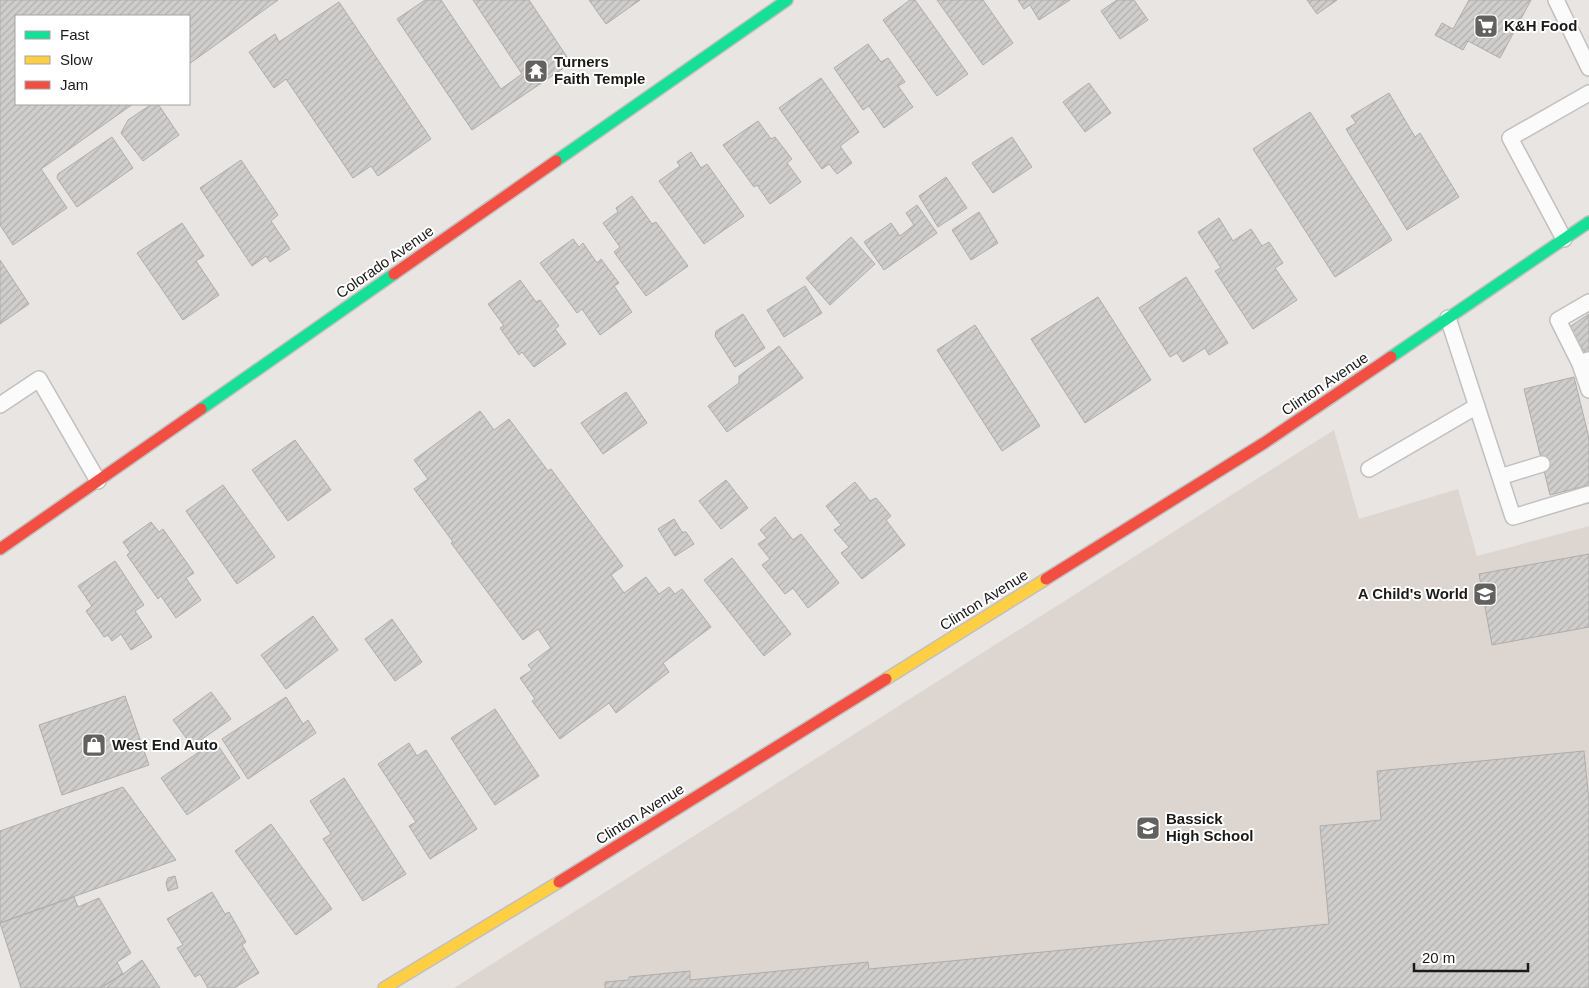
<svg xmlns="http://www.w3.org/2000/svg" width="1589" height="988" viewBox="0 0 1589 988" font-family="Arial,sans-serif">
	<defs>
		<pattern id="building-hatch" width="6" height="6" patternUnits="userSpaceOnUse" patternTransform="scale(1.25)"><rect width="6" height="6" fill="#d0cecc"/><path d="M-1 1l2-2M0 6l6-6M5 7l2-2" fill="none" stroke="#b2b0af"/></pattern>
	</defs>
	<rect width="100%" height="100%" fill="#e8e5e3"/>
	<!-- built -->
	<path fill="#ddd6d0" d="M 1334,430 L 1359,519 L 1458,489 L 1477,556 L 1589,526 L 1589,988 L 454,988 Z"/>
	<!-- building -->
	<path fill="url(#building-hatch)" stroke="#afadac" d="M 0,0 L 278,0 L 189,64 L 189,16 L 16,16 L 16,104 L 133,104 L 41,169 L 67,208 L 13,245 L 0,225 Z
		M 425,0 L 441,0 L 501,89 L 522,74 L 473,0 L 529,0 L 571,63 L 472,130 L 397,19 Z
		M 589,0 L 640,0 L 606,24 Z
		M 910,0 L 915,0 L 968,74 L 937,96 L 883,20 Z
		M 937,0 L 983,0 L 1013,43 L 983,65 Z
		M 1018,0 L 1070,0 L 1039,20 L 1030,5 L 1024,9 Z
		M 1117,0 L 1134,0 L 1148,20 L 1120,39 L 1101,11 Z
		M 1307,0 L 1337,0 L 1317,14 Z
		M 1469,0 L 1531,0 L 1500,58 L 1468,41 L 1463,50 L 1435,35 L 1442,23 L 1453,29 Z
		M 339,2 L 431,139 L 378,176 L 371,166 L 353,178 L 286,79 L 274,88 L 249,52 L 275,34 L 279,42 Z
		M 868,44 L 881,62 L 888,58 L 905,82 L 898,86 L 913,107 L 884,128 L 869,106 L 863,110 L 834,68 Z
		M 821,78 L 859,132 L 840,146 L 852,163 L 837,174 L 829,164 L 822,169 L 779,108 Z
		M 1089,83 L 1111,113 L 1085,132 L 1063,102 Z
		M 1389,93 L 1415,137 L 1420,133 L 1459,197 L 1407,230 L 1346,129 L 1356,123 L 1351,116 Z
		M 152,104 L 158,104 L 179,135 L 143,161 L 121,133 L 128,120 Z
		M 1310,112 L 1392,240 L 1335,277 L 1253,149 Z
		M 758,121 L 771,139 L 775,137 L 792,159 L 787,163 L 801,182 L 770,204 L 757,185 L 754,187 L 723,145 Z
		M 112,137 L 133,168 L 77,207 L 57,178 L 58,174 Z
		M 1012,137 L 1032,167 L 993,193 L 972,163 Z
		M 691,152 L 701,168 L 707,164 L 744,216 L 704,244 L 659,181 L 680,166 L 677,162 Z
		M 241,160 L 278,215 L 271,221 L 290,249 L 270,262 L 266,256 L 252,266 L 200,188 Z
		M 946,177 L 967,208 L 938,227 L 919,196 Z
		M 632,196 L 652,224 L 656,222 L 688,266 L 646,296 L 614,252 L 620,247 L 603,223 L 618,212 L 616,208 Z
		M 917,205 L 937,233 L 884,270 L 864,242 L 891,223 L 900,236 L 914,225 L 906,213 Z
		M 979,212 L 998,243 L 971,260 L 952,230 Z
		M 1219,218 L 1233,241 L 1251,229 L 1262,246 L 1269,242 L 1283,263 L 1275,268 L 1297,300 L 1253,329 L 1215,271 L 1221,268 L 1198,232 Z
		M 182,223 L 204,256 L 196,261 L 219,295 L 183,320 L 137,253 Z
		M 851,237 L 875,264 L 830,305 L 806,278 Z
		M 573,239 L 579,247 L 583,243 L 597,263 L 601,259 L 619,283 L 614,286 L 632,312 L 600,335 L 582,309 L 577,313 L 540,263 Z
		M 0,260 L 29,304 L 0,324 Z
		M 1186,277 L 1228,343 L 1209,355 L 1205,348 L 1183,362 L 1177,353 L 1170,357 L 1139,308 Z
		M 520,280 L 536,302 L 540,300 L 559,326 L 555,329 L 566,344 L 534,367 L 522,352 L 519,355 L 500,328 L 504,326 L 488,304 Z
		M 805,286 L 822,313 L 784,337 L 767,310 Z
		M 1098,297 L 1151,380 L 1085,423 L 1031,339 Z
		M 743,314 L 765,348 L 735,367 L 715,336 L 716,331 Z
		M 1589,314 L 1589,354 L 1587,355 L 1568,328 Z
		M 975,325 L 1040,426 L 1002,451 L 937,350 Z
		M 779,346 L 803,378 L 727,432 L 708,406 L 739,383 L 739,376 Z
		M 1574,377 L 1589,438 L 1589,485 L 1550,495 L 1524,389 Z
		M 626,392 L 647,423 L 603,454 L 581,423 Z
		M 480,411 L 494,430 L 509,419 L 548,471 L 551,469 L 623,566 L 611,575 L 624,593 L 646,577 L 659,594 L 669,587 L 675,594 L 682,589 L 711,627 L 663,663 L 669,672 L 616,713 L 609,703 L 560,739 L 532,701 L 535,699 L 520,678 L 532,670 L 528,665 L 551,648 L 538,629 L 523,640 L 451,543 L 453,542 L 414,489 L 428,479 L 414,460 Z
		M 295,440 L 331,490 L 288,521 L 252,470 Z
		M 726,480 L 748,508 L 721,529 L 699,501 Z
		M 855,482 L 870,501 L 876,498 L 891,516 L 886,520 L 905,545 L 862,579 L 841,553 L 849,547 L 834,530 L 841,525 L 826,506 Z
		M 223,485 L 275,557 L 237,584 L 186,511 Z
		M 775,517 L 793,540 L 801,534 L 839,583 L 808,608 L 793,588 L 785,594 L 762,565 L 770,559 L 758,544 L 767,538 L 760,530 Z
		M 674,519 L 682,532 L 686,532 L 694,544 L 675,556 L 658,529 Z
		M 151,522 L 159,532 L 163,529 L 194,573 L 186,578 L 201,600 L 176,618 L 161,596 L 158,599 L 127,555 L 130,552 L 123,542 Z
		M 1589,554 L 1589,627 L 1492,645 L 1479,574 Z
		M 732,558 L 791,634 L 764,656 L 704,580 Z
		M 115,561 L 144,605 L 135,611 L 152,637 L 131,650 L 121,634 L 112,641 L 108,635 L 104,637 L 86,611 L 92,606 L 78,586 Z
		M 313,616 L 338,650 L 286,689 L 261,655 Z
		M 392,619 L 422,662 L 395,681 L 365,639 Z
		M 211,692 L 231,719 L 192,746 L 173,720 Z
		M 125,696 L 149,765 L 62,795 L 39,725 Z
		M 286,697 L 303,724 L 308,720 L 316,733 L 248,779 L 222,739 Z
		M 495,709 L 539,776 L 495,805 L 451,738 Z
		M 215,741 L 240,778 L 187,815 L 161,778 Z
		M 409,743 L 417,756 L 426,750 L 477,829 L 430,859 L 409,826 L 416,822 L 378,764 Z
		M 1584,751 L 1589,801 L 1589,988 L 605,988 L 605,982 L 629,980 L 629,977 L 690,971 L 690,980 L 868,962 L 869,969 L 1329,924 L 1320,826 L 1381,820 L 1377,771 Z
		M 344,778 L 406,874 L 363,901 L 323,839 L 331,834 L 310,801 Z
		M 123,787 L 176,860 L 0,923 L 0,831 Z
		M 271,824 L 332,909 L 296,935 L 235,851 Z
		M 175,876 L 178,888 L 168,891 L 166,883 L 168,878 Z
		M 212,892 L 225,914 L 229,912 L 246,942 L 242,945 L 259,973 L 234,988 L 208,988 L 200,974 L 195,977 L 177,948 L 183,945 L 167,919 Z
		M 74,897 L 78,907 L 99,898 L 131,953 L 117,962 L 123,974 L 100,988 L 21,988 L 0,923 Z
		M 142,960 L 160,988 L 100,988 L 123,974 Z"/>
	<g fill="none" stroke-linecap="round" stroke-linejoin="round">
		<!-- lane casing -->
		<g stroke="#c2c0bf" stroke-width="18">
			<path id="lane" d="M 1556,0 L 1589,68
				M 1564,239 L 1510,138 L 1589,93
				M 1448,318 L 1513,517 L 1589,494
				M 1588,360 L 1580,364 L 1589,390
				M 1580,364 L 1558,320 L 1589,302
				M 0,405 L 39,379 L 98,481
				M 1369,469 L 1477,406
				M 1500,477 L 1542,464"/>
		</g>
		<!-- fast casing -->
		<g stroke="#c2c0bf" stroke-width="14">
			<path id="fast" d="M 556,161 L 787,0
				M 1391,357 L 1589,222
				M 201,409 L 394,274"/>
		</g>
		<!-- slow casing -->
		<g stroke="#c2c0bf" stroke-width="14">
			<path id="slow" d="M 886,679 L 1046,579
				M 384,988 L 559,882"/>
		</g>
		<!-- jam casing -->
		<g stroke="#c2c0bf" stroke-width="14">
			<path id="jam" d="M 394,274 L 556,161
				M 0,549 L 201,409
				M 1046,579 L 1264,443 L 1391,357
				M 559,882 L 886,679"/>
		</g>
		<!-- lane -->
		<use href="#lane" stroke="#fcfbfb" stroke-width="15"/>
		<!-- fast -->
		<use href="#fast" stroke="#16e098" stroke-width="11"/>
		<!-- slow -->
		<use href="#slow" stroke="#ffcf43" stroke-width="11"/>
		<!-- jam -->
		<use href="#jam" stroke="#f24e42" stroke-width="11"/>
	</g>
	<!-- icons -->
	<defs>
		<g id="supermarket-square" transform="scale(1.25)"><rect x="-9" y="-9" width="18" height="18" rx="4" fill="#636160" stroke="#fff"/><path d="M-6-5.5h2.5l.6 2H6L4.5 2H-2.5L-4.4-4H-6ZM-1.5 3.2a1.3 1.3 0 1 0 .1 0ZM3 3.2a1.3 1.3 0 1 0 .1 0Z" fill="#fff"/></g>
		<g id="temple-square" transform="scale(1.25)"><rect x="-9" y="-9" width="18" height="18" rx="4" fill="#636160" stroke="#fff"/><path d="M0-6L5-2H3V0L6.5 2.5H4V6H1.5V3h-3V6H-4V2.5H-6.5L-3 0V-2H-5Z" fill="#fff"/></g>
		<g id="school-square" transform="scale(1.25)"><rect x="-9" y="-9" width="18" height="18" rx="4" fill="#636160" stroke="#fff"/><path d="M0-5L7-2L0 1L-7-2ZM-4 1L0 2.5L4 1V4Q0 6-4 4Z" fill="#fff"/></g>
		<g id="shop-square" transform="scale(1.25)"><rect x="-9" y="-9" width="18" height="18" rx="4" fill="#636160" stroke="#fff"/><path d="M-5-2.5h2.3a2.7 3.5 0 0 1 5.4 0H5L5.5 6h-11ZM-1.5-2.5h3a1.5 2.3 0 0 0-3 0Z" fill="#fff"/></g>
	</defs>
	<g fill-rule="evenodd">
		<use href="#supermarket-square" x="1486" y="26"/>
		<use href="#temple-square" x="536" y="71"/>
		<use href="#school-square" x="1485" y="594"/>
		<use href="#shop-square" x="94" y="745"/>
		<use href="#school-square" x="1148" y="828"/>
	</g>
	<g text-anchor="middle" stroke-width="4" stroke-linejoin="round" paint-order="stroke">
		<!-- poi labels -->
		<g font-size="15" font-weight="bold" fill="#1c1a19" stroke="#fff" text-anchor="start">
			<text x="1504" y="31">K&amp;H Food</text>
			<text x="554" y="67">Turners<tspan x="554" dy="17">Faith Temple</tspan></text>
			<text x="1468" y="599" text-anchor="end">A Child's World</text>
			<text x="112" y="750">West End Auto</text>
			<text x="1166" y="824">Bassick<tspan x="1166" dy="17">High School</tspan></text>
		</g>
		<!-- street labels -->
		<g font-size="15" fill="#1c1a19" stroke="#fff">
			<text transform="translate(385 262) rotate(-35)" y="5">Colorado Avenue</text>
			<text transform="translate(1325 384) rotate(-34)" y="5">Clinton Avenue</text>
			<text transform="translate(984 600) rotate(-32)" y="5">Clinton Avenue</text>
			<text transform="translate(640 814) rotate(-32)" y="5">Clinton Avenue</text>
		</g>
	</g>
	<!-- legend -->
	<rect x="15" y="15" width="175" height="90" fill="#ffffff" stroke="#a4a3a3"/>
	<rect x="25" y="31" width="25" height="8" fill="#16e098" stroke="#a4a3a3"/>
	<text x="60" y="40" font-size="15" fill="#1c1a19">Fast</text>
	<rect x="25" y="56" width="25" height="8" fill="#ffcf43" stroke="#a4a3a3"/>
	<text x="60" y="65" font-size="15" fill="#1c1a19">Slow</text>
	<rect x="25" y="81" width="25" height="8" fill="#f24e42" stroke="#a4a3a3"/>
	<text x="60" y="90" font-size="15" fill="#1c1a19">Jam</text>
	<!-- scale -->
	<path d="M1414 963v8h114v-8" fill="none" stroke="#1c1a19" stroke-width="2.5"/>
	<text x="1422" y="963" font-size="15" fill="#1c1a19" stroke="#ffffff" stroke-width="4" paint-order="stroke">20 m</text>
</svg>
